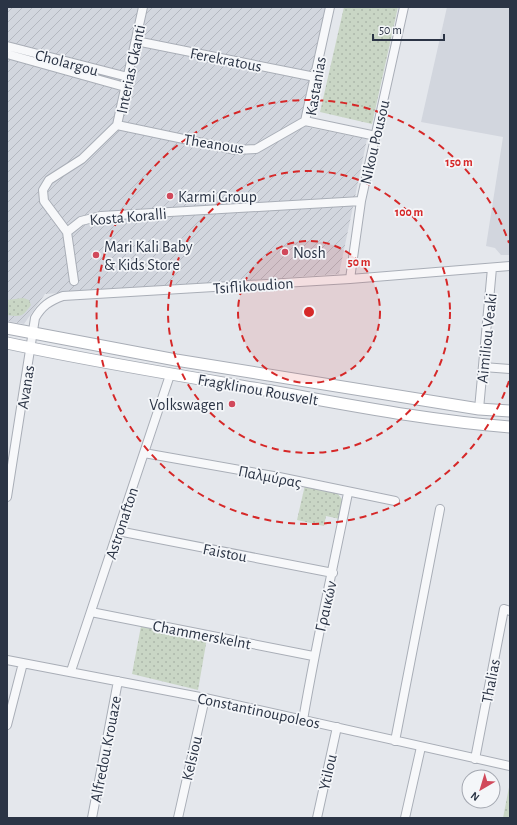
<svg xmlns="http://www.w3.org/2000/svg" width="517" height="825" viewBox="0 0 517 825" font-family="'Alegreya Sans',sans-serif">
	<defs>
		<pattern id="industrial-furrows" width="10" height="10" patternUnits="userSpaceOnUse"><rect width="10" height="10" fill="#d2d6de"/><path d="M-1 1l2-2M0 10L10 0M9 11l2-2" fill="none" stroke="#b4b8c0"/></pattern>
		<pattern id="grass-dots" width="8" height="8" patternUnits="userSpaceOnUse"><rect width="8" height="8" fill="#c9d6c5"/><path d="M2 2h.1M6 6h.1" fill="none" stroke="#adb8ab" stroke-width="1.8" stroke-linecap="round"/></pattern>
	</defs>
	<rect width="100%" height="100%" fill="#e4e7ec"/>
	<!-- built -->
	<path fill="#d2d6de" d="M 447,7 L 510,7 L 510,255 L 501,255 L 495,248 L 486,246 L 503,137 L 421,122 Z"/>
	<!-- industrial -->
	<path fill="url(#industrial-furrows)" d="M 7,7 L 334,7 L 307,127 L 367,139 L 339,274 L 45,294 L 24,324 L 7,321 Z"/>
	<!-- grass -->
	<path fill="url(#grass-dots)" d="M 344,7 L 398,7 L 372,124 L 320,112 Z
		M 23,298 L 29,300 L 31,305 C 22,317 22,317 7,315 L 7,300 Z
		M 305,485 L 338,494 L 344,502 L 340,519 L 326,516 L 324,526 L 297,520 Z
		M 141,626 L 207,638 L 198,690 L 132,674 Z
		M 510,782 L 510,818 L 503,818 Z"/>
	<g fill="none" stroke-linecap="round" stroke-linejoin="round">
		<!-- minor casing -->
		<g stroke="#a9aeb7" stroke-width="10">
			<path id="minor" d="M 330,7 L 305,121 L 376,136
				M 136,41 L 315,77
				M 7,46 L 128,77
				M 7,54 L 125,87
				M 117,125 L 236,150 L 256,149 L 305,121
				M 67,232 L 81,221 L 101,216 L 361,201
				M 350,279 L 361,201 L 404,7
				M 74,281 L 67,232 L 44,201 L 43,190 L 49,180 L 82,159 L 117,125 L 143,7
				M 483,367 L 510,369
				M 479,409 L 492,268
				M 144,453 L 279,477 L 395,501
				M 7,497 L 35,318 C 42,306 49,301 63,296 L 350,279 L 510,266
				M 118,531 L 333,573
				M 91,612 L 313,656
				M 7,660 L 205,698 L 510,766
				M 71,671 L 170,375
				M 303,720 C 316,643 333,568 348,493
				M 7,725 L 23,663
				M 395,741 L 440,509
				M 475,759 L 504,609 L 510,611
				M 92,818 L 118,681
				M 178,818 L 205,698
				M 317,818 L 337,727
				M 405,818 L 421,747"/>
		</g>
		<!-- secondary casing -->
		<g stroke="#a9aeb7" stroke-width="13">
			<path id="secondary" d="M 7,328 L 176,360 L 479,409 L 510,411
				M 7,343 C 95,362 183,376 271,391 C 350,405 430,421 510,427"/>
		</g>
		<!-- minor -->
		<use href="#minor" stroke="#f7f8fa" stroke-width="8"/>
		<!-- secondary -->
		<use href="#secondary" stroke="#fff" stroke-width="11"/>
	</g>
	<!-- distance rings -->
	<circle cx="309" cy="312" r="71" fill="#d62828" fill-opacity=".12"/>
	<g fill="none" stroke="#d62828" stroke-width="2" stroke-dasharray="7 5">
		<circle cx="309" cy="312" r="71"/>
		<circle cx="309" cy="312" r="141"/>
		<path d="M509 381A212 212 0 1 1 509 243"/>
	</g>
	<!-- markers -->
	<g fill="#d1495b" stroke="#f4f6f9" stroke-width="1.5">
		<circle cx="170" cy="196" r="4"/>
		<circle cx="285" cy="252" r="4"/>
		<circle cx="96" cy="255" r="4"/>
		<circle cx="232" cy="404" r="4"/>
	</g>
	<g text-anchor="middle" stroke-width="3.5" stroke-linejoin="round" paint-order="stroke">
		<!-- street labels -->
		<g font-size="16" fill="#2b3445" stroke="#f4f6f9">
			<text transform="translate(226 59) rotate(11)" y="6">Ferekratous</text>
			<text transform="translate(67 62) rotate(15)" y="6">Cholargou</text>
			<text transform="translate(130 69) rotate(-78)" y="6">Interias Gkanti</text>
			<text transform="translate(315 86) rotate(-80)" y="6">Kastanias</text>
			<text transform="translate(374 142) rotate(-77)" y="6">Nikou Pousou</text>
			<text transform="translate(214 143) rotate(9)" y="6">Theanous</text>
			<text transform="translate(128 216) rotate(-5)" y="6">Kosta Koralli</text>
			<text transform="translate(253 285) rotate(-4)" y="6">Tsiflikoudion</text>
			<text transform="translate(486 338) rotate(-84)" y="6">Aimiliou Veaki</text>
			<text transform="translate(25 387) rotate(-81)" y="6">Avanas</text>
			<text transform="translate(258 389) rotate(10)" y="6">Fragklinou Rousvelt</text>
			<text transform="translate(270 476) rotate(11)" y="6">Παλμύρας</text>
			<text transform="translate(121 523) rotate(-72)" y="6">Astronafton</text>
			<text transform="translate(225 552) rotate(11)" y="6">Faistou</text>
			<text transform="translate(325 606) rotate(-77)" y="6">Γραικών</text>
			<text transform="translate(202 634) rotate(11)" y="6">Chammerskelnt</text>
			<text transform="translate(490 681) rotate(-79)" y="6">Thalias</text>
			<text transform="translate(259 710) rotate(12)" y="6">Constantinoupoleos</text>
			<text transform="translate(105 749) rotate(-79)" y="6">Alfredou Krouaze</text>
			<text transform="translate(191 758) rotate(-77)" y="6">Kelsiou</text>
			<text transform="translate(327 772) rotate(-77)" y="6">Ytilou</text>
		</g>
		<!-- poi labels -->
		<g font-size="16" fill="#2b3445" stroke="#f4f6f9" text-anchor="start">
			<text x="178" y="202">Karmi Group</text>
			<text x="104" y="252">Mari Kali Baby<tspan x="104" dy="18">&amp; Kids Store</tspan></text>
			<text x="293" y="258">Nosh</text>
			<text x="224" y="410" text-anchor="end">Volkswagen</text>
		</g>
	</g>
	<circle cx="309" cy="312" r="6" fill="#d62828" stroke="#f4f6f9" stroke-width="2"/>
	<g font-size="12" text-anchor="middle" font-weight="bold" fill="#d62828" stroke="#f4f6f9" stroke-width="3.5" stroke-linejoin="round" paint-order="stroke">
		<text x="459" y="166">150 m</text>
		<text x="409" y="216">100 m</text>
		<text x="359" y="266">50 m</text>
	</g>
	<!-- border -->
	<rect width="517" height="825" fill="none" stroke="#2b3445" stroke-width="16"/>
	<!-- north arrow -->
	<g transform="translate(481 789) rotate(218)"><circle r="19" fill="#f4f6f9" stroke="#a4a8b1"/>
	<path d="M0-3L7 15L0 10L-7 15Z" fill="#d1495b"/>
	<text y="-6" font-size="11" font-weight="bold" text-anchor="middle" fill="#2b3445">N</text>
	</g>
	<!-- scale -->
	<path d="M373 34v6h71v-6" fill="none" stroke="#2b3445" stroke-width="2"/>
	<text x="379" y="34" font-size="12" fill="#2b3445" stroke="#f4f6f9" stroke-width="3" paint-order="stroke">50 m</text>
</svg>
